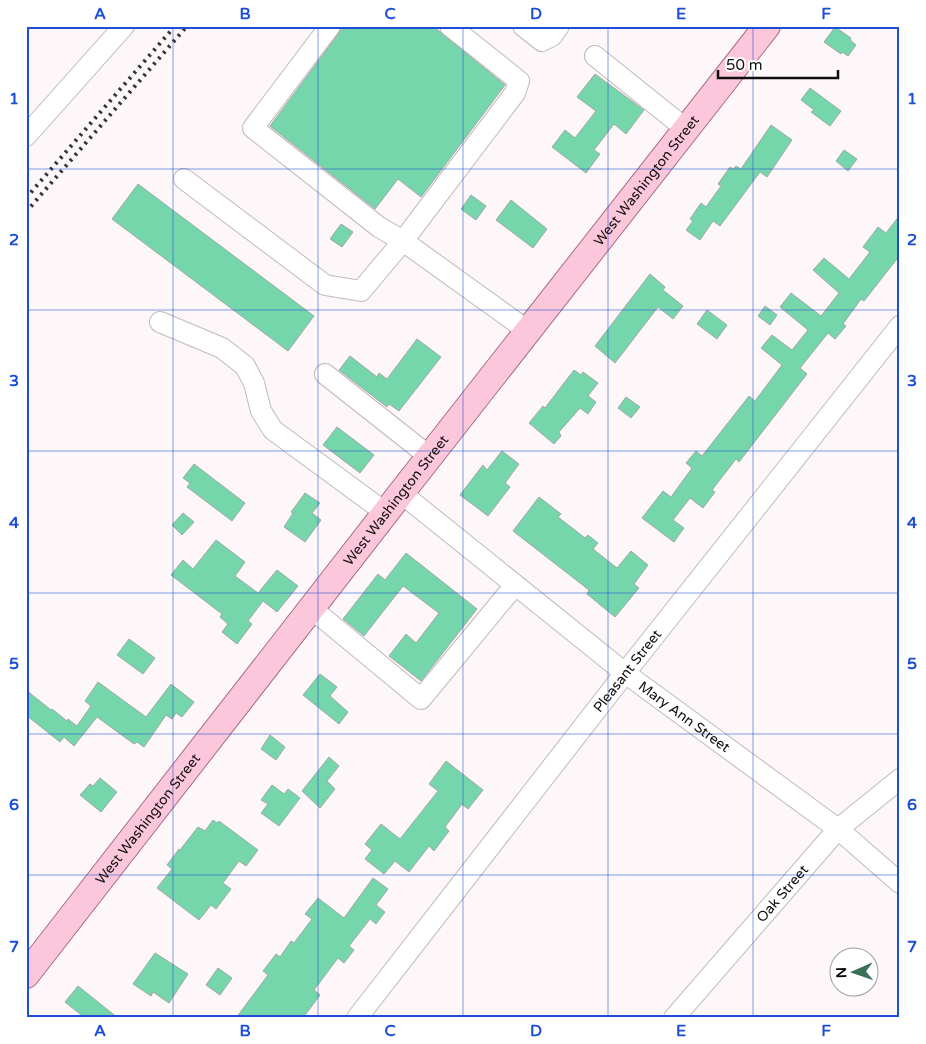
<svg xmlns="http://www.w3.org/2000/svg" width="926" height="1044" viewBox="0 0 926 1044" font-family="'Varela Round',sans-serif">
	<rect width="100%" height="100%" fill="#fdf7f9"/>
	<!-- building -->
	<path fill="#75d6ac" stroke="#a1a7a4" d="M 342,26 L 433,26 L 505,85 L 421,197 L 398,179 L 375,209 L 270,126 L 339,33 Z
		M 835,27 L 851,38 L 850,40 L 856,45 L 848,56 L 842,52 L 841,54 L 824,42 Z
		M 595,74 L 644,110 L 626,134 L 614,124 L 594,150 L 600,154 L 586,173 L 552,147 L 565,130 L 575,138 L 596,111 L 577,97 Z
		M 810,88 L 841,111 L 830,126 L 811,112 L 814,110 L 801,100 Z
		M 771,125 L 792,140 L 767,177 L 760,172 L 720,226 L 713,221 L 700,240 L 686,230 L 693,221 L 690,219 L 701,203 L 706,207 L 721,186 L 718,184 L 730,167 L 733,169 L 736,166 L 741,169 Z
		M 844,150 L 857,159 L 848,171 L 836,161 Z
		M 138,184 L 314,316 L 288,351 L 112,219 Z
		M 471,195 L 486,206 L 476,220 L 461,209 Z
		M 511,200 L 547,229 L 533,248 L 496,220 Z
		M 900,215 L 900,255 L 864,301 L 861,299 L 843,324 L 846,326 L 835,339 L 828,333 L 800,368 L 807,374 L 739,462 L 736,459 L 712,490 L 715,492 L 703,508 L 690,498 L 673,520 L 684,528 L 674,542 L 642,518 L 663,491 L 671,497 L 692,468 L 686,463 L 696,451 L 702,456 L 749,396 L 755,401 L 782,365 L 761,348 L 772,335 L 792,350 L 808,330 L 780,307 L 791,293 L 821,316 L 839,293 L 813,270 L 824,258 L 849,279 L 870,252 L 863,247 L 878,227 L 886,233 Z
		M 341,224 L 353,232 L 342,247 L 330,239 Z
		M 650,274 L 665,287 L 663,290 L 683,306 L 673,319 L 658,307 L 615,363 L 595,346 Z
		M 765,306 L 777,315 L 770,325 L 758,316 Z
		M 707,310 L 727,325 L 717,339 L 697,324 Z
		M 417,339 L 441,357 L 399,411 L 389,404 L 387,407 L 339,370 L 350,356 L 377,377 L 379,373 L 387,379 Z
		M 574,370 L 581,375 L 583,372 L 598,383 L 588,396 L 596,402 L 588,414 L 580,408 L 559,432 L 561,436 L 554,444 L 529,423 L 543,406 L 545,408 Z
		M 626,397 L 640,407 L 631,418 L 618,408 Z
		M 337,427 L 374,455 L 360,473 L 323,445 Z
		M 502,451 L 519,464 L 505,483 L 510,487 L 488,516 L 460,495 L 483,465 L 487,470 Z
		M 194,464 L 245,503 L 232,521 L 187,487 L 190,483 L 183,478 Z
		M 305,493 L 320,503 L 312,513 L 321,520 L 305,542 L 284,527 L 293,513 L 291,512 Z
		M 539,497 L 561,514 L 558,517 L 585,538 L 588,535 L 598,543 L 593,549 L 617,568 L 631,551 L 648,565 L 634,584 L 639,588 L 615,617 L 587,594 L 589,590 L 513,531 Z
		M 183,513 L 194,522 L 182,535 L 172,525 Z
		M 216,540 L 245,562 L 235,576 L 258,593 L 277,570 L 298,586 L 277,612 L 263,601 L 248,621 L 252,624 L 237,644 L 222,632 L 228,624 L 220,617 L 222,614 L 171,575 L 183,560 L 193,569 Z
		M 406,553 L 477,609 L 421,681 L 389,656 L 406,634 L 416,643 L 439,613 L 403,586 L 364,636 L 343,619 L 378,574 L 385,580 Z
		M 129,639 L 155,658 L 143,674 L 117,655 Z
		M 320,674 L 337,687 L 330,696 L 348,712 L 339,724 L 303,695 Z
		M 98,682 L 146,717 L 171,684 L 194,702 L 182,717 L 176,713 L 172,719 L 166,715 L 144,747 L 137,742 L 134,744 L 97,717 L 74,746 L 64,737 L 60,742 L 26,715 L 26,690 L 51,710 L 52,709 L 67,721 L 68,719 L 77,726 L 91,706 L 85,701 Z
		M 270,735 L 285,747 L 276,760 L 261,749 Z
		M 329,757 L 339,766 L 327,781 L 335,789 L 320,808 L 302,791 Z
		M 446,761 L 483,790 L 468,809 L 462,804 L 445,827 L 449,831 L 434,851 L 429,846 L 409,872 L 395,861 L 384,874 L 365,859 L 372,850 L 365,844 L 381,824 L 400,839 L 438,791 L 429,784 Z
		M 100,778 L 117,792 L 101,812 L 80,795 L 90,784 L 93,786 Z
		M 272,785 L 284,794 L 288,789 L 300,798 L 279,826 L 261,813 L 268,804 L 261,800 Z
		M 213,820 L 217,823 L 219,821 L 258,850 L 246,866 L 239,861 L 223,883 L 231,889 L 216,909 L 211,905 L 199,920 L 157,888 L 172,869 L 167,865 L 179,849 L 180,850 L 198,827 L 205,831 Z
		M 373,878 L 388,889 L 376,905 L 385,912 L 376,924 L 370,919 L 349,946 L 354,950 L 344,963 L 338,958 L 314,990 L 320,995 L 303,1018 L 236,1018 L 268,975 L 263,971 L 276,954 L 280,957 L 291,941 L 294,943 L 312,919 L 305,914 L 318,898 L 344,918 Z
		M 155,953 L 188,974 L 169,1003 L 153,992 L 151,996 L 133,984 Z
		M 218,968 L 232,978 L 220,995 L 206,985 Z
		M 78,986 L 118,1018 L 85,1018 L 65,1002 Z"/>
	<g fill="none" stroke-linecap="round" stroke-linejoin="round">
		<!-- minor casing -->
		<g stroke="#c1babc" stroke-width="22">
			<g id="minor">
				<path d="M 330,26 L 253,128 L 379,227 L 403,241 L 515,93 L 519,81 L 450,26"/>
				<path d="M 523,26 L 542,41 L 552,36 L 559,26"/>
				<path d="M 595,56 L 686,129"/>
				<path d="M 26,136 L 124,26"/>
				<path d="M 184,179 L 325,285 L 361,291 L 403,241 L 528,331"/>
				<path d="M 160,322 L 222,348 L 245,366 L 254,383 L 261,411 L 273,430 L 386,513"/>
				<path d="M 325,374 L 430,457"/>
				<path id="s1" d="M 401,493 L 625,673 L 838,829 L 900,883"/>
				<path d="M 311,608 L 421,699 L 515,585"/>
				<path id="s2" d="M 357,1018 L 625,673 L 900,326"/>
				<path id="s3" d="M 674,1018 L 838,829 L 900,779"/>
			</g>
		</g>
		<!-- major casing -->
		<g stroke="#a86d84" stroke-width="28">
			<g id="major">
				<path id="s4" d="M 26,975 L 401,493 L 767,26"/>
			</g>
		</g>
		<!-- minor -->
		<use href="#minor" stroke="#fff" stroke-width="20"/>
		<!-- major -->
		<use href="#major" stroke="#fcc6db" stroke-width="26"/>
		<!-- rail -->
		<path stroke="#353334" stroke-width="4" stroke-dasharray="2.5 5" stroke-linecap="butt" d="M 26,198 L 175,26
			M 26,212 L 187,26"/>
	</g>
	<!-- grid -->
	<path fill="none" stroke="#1d4ed8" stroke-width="1" stroke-opacity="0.55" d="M 173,26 L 173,1018M 318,26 L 318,1018M 463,26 L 463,1018M 608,26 L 608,1018M 753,26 L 753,1018M 26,169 L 900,169M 26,310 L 900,310M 26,451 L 900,451M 26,593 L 900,593M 26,734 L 900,734M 26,875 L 900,875"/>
	<g text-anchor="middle" stroke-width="4" stroke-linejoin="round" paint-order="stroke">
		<!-- street labels -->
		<g font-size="14" fill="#100e0f" stroke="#fff">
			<text dy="5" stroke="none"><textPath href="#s4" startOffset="1008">West Washington Street</textPath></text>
			<text dy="5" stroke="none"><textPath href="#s4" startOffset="602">West Washington Street</textPath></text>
			<text dy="5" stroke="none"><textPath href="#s2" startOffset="440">Pleasant Street</textPath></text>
			<text dy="5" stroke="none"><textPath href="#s1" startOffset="361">Mary Ann Street</textPath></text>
			<text dy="5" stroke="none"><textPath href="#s4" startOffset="198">West Washington Street</textPath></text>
			<text dy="5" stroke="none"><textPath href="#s3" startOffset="165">Oak Street</textPath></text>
		</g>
	</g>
	<!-- border -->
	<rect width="926" height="1044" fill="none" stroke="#ffffff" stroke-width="55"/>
	<!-- north arrow -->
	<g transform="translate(854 972) rotate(268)"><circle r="24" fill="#ffffff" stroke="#9f9f9f"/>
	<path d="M0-4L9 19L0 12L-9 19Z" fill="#387058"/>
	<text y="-8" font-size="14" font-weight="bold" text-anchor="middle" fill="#100e0f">N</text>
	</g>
	<!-- scale -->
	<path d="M718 70v8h120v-8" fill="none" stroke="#100e0f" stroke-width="2.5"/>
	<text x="726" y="70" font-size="15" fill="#100e0f" stroke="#ffffff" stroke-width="4" paint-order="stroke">50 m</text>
	<rect x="28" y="28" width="870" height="988" fill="none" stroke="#1d4ed8" stroke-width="2"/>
	<g font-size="16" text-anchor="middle" font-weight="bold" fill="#1d4ed8">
		<text x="100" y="19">A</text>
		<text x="245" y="19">B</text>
		<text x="390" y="19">C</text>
		<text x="536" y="19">D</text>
		<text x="681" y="19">E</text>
		<text x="826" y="19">F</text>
		<text x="14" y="104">1</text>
		<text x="912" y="104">1</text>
		<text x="14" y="245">2</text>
		<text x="912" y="245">2</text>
		<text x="14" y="386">3</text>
		<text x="912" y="386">3</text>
		<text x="14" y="528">4</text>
		<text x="912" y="528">4</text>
		<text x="14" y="669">5</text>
		<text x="912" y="669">5</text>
		<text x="14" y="810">6</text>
		<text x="912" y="810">6</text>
		<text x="14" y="952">7</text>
		<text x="912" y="952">7</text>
		<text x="100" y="1036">A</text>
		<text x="245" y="1036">B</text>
		<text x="390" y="1036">C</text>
		<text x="536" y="1036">D</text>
		<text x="681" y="1036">E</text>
		<text x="826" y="1036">F</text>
	</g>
</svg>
